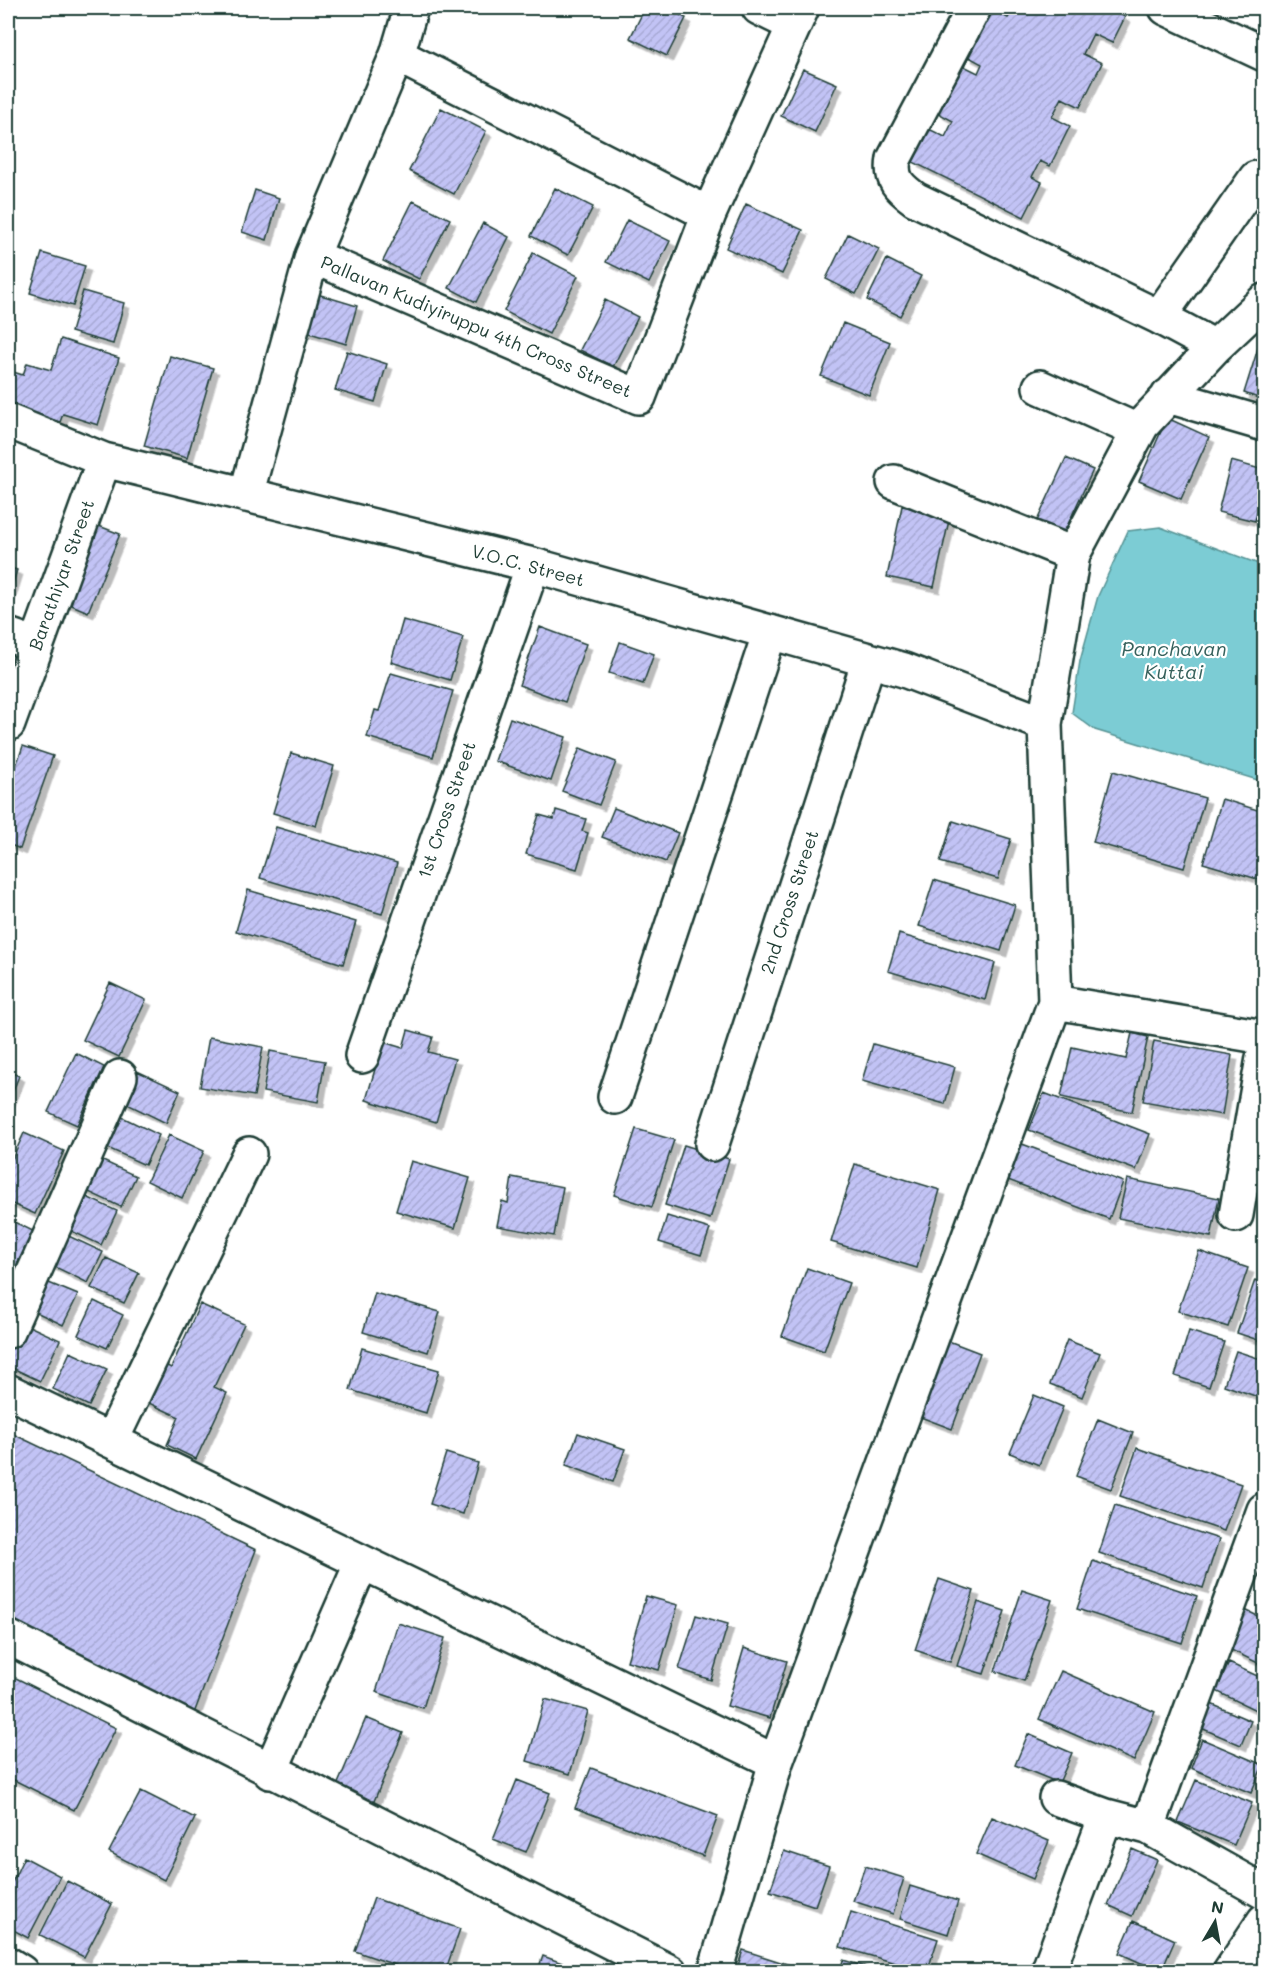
<svg xmlns="http://www.w3.org/2000/svg" width="1272" height="1979" viewBox="0 0 1272 1979" font-family="Mali,sans-serif">
	<defs>
		<pattern id="building-hatch" width="6" height="6" patternUnits="userSpaceOnUse" patternTransform="scale(1.5)"><rect width="6" height="6" fill="#c2c3f5"/><path d="M-1 1l2-2M0 6l6-6M5 7l2-2" fill="none" stroke="#a6a8d3"/></pattern>
		<filter id="shadow"><feDropShadow dx="5.5" dy="5.5" stdDeviation="0" flood-color="#0004"/></filter>
	</defs>
	<rect width="100%" height="100%" fill="#fff"/>
	<filter id="ink" filterUnits="userSpaceOnUse"><feTurbulence type="fractalNoise" baseFrequency=".0167" numOctaves="2"/><feDisplacementMap in="SourceGraphic" scale="12" xChannelSelector="R" yChannelSelector="G"/><feConvolveMatrix kernelMatrix="1 2 1 2 8 2 1 2 1" color-interpolation-filters="sRGB"/></filter>
	<g filter="url(#ink)">
		<!-- water -->
		<path fill="#7bccd4" stroke="#569394" stroke-width="1.5" d="M 1160,527 L 1264,566 L 1264,782 L 1095,730 L 1072,713 L 1080,661 L 1098,596 L 1128,531 Z"/>
		<!-- building -->
		<path fill="url(#building-hatch)" stroke="#1f3d34" stroke-width="1.5" filter="url(#shadow)" d="M 645,8 L 665,8 L 686,18 L 667,56 L 630,38 Z
			M 1014,8 L 1107,8 L 1125,17 L 1112,43 L 1093,34 L 1083,54 L 1102,63 L 1080,107 L 1062,98 L 1052,117 L 1070,126 L 1050,166 L 1040,161 L 1032,177 L 1042,182 L 1024,217 L 913,162 L 929,129 L 945,137 L 953,121 L 938,113 L 962,65 L 978,73 L 982,64 L 967,56 L 990,9 L 1008,18 Z
			M 803,69 L 837,84 L 815,132 L 781,116 Z
			M 441,108 L 486,131 L 454,194 L 409,171 Z
			M 555,188 L 593,207 L 568,255 L 531,236 Z
			M 255,190 L 279,198 L 267,240 L 242,232 Z
			M 413,201 L 450,219 L 419,279 L 383,261 Z
			M 746,204 L 803,230 L 782,274 L 726,248 Z
			M 627,220 L 670,241 L 649,283 L 606,262 Z
			M 483,223 L 509,237 L 476,302 L 449,288 Z
			M 848,234 L 879,249 L 856,294 L 826,279 Z
			M 42,253 L 85,266 L 73,306 L 30,293 Z
			M 533,253 L 578,276 L 549,334 L 504,311 Z
			M 887,259 L 921,276 L 900,316 L 867,300 Z
			M 304,290 L 357,306 L 346,344 L 293,328 Z
			M 83,291 L 124,303 L 113,344 L 71,332 Z
			M 605,300 L 638,317 L 613,367 L 580,350 Z
			M 843,323 L 890,342 L 869,395 L 821,376 Z
			M 1264,329 L 1264,400 L 1244,393 Z
			M 61,339 L 119,358 L 98,425 L 63,414 L 60,422 L 8,405 L 8,390 L 13,372 L 23,375 L 27,363 L 51,370 Z
			M 347,351 L 387,364 L 375,402 L 335,390 Z
			M 170,356 L 213,368 L 187,458 L 144,446 Z
			M 1167,418 L 1209,437 L 1181,499 L 1139,481 Z
			M 1066,458 L 1093,470 L 1063,535 L 1036,523 Z
			M 1231,461 L 1264,470 L 1264,485 L 1255,521 L 1218,512 Z
			M 902,506 L 950,516 L 934,587 L 887,577 Z
			M 91,523 L 120,534 L 88,612 L 60,600 Z
			M 8,567 L 17,570 L 8,599 Z
			M 403,620 L 463,637 L 450,680 L 391,662 Z
			M 540,627 L 586,644 L 565,702 L 519,685 Z
			M 620,642 L 654,654 L 643,684 L 609,673 Z
			M 391,673 L 453,691 L 433,757 L 367,737 L 375,710 L 379,711 Z
			M 510,718 L 566,737 L 551,781 L 495,761 Z
			M 23,746 L 53,756 L 20,849 L 8,844 L 8,789 Z
			M 580,748 L 616,762 L 599,805 L 562,791 Z
			M 291,753 L 334,766 L 316,826 L 273,813 Z
			M 1113,771 L 1205,798 L 1184,868 L 1093,842 Z
			M 1222,799 L 1264,812 L 1264,881 L 1203,863 Z
			M 614,808 L 678,833 L 666,862 L 602,837 Z
			M 556,810 L 586,819 L 582,831 L 588,833 L 577,869 L 526,854 L 539,815 L 554,819 Z
			M 953,821 L 1011,839 L 998,879 L 940,862 Z
			M 276,827 L 397,863 L 382,914 L 260,878 Z
			M 934,880 L 1015,905 L 1001,951 L 919,926 Z
			M 248,890 L 356,922 L 343,964 L 236,931 Z
			M 899,934 L 995,963 L 985,1000 L 888,971 Z
			M 110,983 L 146,1000 L 119,1057 L 83,1040 Z
			M 408,1030 L 433,1037 L 428,1052 L 455,1059 L 436,1122 L 366,1100 L 383,1042 L 403,1048 Z
			M 1132,1033 L 1148,1037 L 1132,1112 L 1061,1097 L 1072,1047 L 1126,1059 Z
			M 209,1037 L 263,1047 L 254,1096 L 200,1087 Z
			M 1154,1041 L 1232,1055 L 1222,1115 L 1143,1101 Z
			M 873,1044 L 955,1067 L 945,1104 L 862,1081 Z
			M 270,1051 L 325,1061 L 318,1102 L 263,1092 Z
			M 76,1053 L 104,1067 L 77,1125 L 48,1112 Z
			M 8,1071 L 19,1076 L 9,1101 L 8,1100 Z
			M 137,1071 L 180,1091 L 166,1123 L 123,1102 Z
			M 1044,1093 L 1150,1134 L 1136,1170 L 1029,1130 Z
			M 116,1114 L 159,1135 L 145,1165 L 101,1145 Z
			M 636,1129 L 674,1140 L 652,1207 L 614,1195 Z
			M 24,1133 L 64,1151 L 35,1214 L 8,1202 L 8,1168 Z
			M 169,1135 L 204,1151 L 182,1198 L 147,1181 Z
			M 1017,1142 L 1123,1182 L 1109,1219 L 1003,1178 Z
			M 684,1145 L 729,1159 L 710,1219 L 665,1205 Z
			M 92,1156 L 136,1176 L 121,1207 L 78,1187 Z
			M 411,1161 L 470,1178 L 455,1228 L 396,1211 Z
			M 855,1164 L 940,1190 L 917,1268 L 831,1242 Z
			M 512,1177 L 563,1187 L 554,1236 L 497,1226 L 502,1201 L 508,1203 Z
			M 1127,1179 L 1219,1198 L 1211,1237 L 1118,1218 Z
			M 78,1193 L 117,1211 L 101,1245 L 63,1227 Z
			M 667,1216 L 710,1229 L 701,1255 L 659,1242 Z
			M 8,1219 L 33,1231 L 14,1270 L 8,1267 Z
			M 60,1232 L 103,1252 L 88,1283 L 45,1262 Z
			M 1199,1251 L 1248,1268 L 1228,1327 L 1178,1311 Z
			M 106,1258 L 139,1273 L 124,1303 L 91,1288 Z
			M 807,1268 L 849,1283 L 824,1351 L 782,1336 Z
			M 1255,1280 L 1264,1283 L 1264,1342 L 1237,1333 Z
			M 44,1281 L 78,1295 L 63,1325 L 34,1311 Z
			M 375,1293 L 440,1312 L 428,1352 L 363,1332 Z
			M 94,1301 L 123,1315 L 107,1348 L 78,1335 Z
			M 200,1304 L 244,1324 L 214,1387 L 227,1393 L 196,1459 L 167,1445 L 179,1417 L 140,1399 L 158,1361 L 171,1368 Z
			M 18,1321 L 60,1340 L 40,1381 L 8,1366 L 8,1342 Z
			M 1189,1331 L 1224,1342 L 1209,1387 L 1175,1376 Z
			M 946,1340 L 980,1353 L 952,1429 L 918,1416 Z
			M 1067,1340 L 1100,1353 L 1082,1397 L 1050,1384 Z
			M 362,1348 L 439,1370 L 426,1413 L 350,1390 Z
			M 1236,1351 L 1264,1360 L 1264,1378 L 1258,1397 L 1224,1385 Z
			M 70,1352 L 107,1369 L 89,1406 L 53,1389 Z
			M 1034,1395 L 1063,1407 L 1039,1465 L 1010,1453 Z
			M 1098,1419 L 1133,1433 L 1111,1489 L 1076,1476 Z
			M 11,1433 L 256,1550 L 190,1724 L 8,1633 L 8,1441 Z
			M 578,1433 L 625,1449 L 613,1482 L 566,1465 Z
			M 1137,1448 L 1241,1484 L 1224,1531 L 1120,1496 Z
			M 446,1453 L 478,1463 L 463,1514 L 430,1504 Z
			M 1115,1505 L 1219,1539 L 1203,1588 L 1099,1553 Z
			M 1093,1561 L 1197,1596 L 1182,1643 L 1077,1609 Z
			M 939,1579 L 974,1591 L 950,1662 L 915,1650 Z
			M 1022,1590 L 1052,1600 L 1024,1681 L 995,1671 Z
			M 646,1596 L 678,1605 L 659,1670 L 627,1661 Z
			M 978,1602 L 1005,1611 L 984,1674 L 957,1666 Z
			M 1243,1609 L 1264,1619 L 1264,1666 L 1225,1647 Z
			M 696,1615 L 728,1624 L 711,1680 L 679,1669 Z
			M 398,1623 L 445,1638 L 423,1708 L 376,1692 Z
			M 744,1648 L 787,1661 L 770,1718 L 727,1706 Z
			M 1229,1663 L 1264,1679 L 1264,1714 L 1216,1691 Z
			M 1061,1671 L 1155,1712 L 1134,1761 L 1039,1719 Z
			M 8,1674 L 116,1728 L 74,1810 L 8,1777 Z
			M 545,1699 L 588,1711 L 570,1774 L 527,1761 Z
			M 1204,1701 L 1251,1721 L 1241,1745 L 1194,1725 Z
			M 366,1718 L 403,1733 L 371,1808 L 334,1793 Z
			M 1028,1734 L 1072,1753 L 1059,1783 L 1015,1765 Z
			M 1202,1739 L 1263,1765 L 1251,1793 L 1191,1768 Z
			M 591,1768 L 718,1816 L 703,1856 L 575,1808 Z
			M 517,1780 L 550,1793 L 526,1852 L 493,1839 Z
			M 1196,1780 L 1252,1803 L 1234,1845 L 1178,1822 Z
			M 141,1791 L 195,1818 L 164,1880 L 109,1852 Z
			M 992,1817 L 1049,1841 L 1033,1879 L 976,1854 Z
			M 1132,1849 L 1157,1860 L 1132,1916 L 1108,1905 Z
			M 784,1851 L 829,1866 L 815,1906 L 770,1891 Z
			M 24,1857 L 60,1876 L 28,1938 L 8,1927 L 8,1891 Z
			M 865,1866 L 904,1878 L 893,1914 L 853,1901 Z
			M 67,1881 L 112,1904 L 84,1957 L 40,1935 Z
			M 910,1886 L 958,1901 L 948,1934 L 900,1919 Z
			M 374,1898 L 460,1929 L 445,1972 L 415,1972 L 355,1951 Z
			M 851,1912 L 938,1939 L 927,1972 L 840,1947 Z
			M 1133,1921 L 1175,1940 L 1161,1972 L 1119,1953 Z
			M 743,1950 L 790,1965 L 788,1972 L 736,1972 Z
			M 543,1956 L 587,1972 L 537,1972 Z
			M 843,1960 L 883,1972 L 840,1972 Z"/>
		<g fill="none" stroke-linecap="round" stroke-linejoin="round">
			<!-- minor casing -->
			<g stroke="#1f3d34" stroke-width="38">
				<path id="minor" d="M 759,8 L 794,25
					M 974,8 L 894,159 C 890,180 900,188 915,199 L 1159,317 L 1215,347
					M 1166,8 L 1264,54
					M 397,55 L 709,214
					M 312,256 L 639,397 L 709,214 L 802,8
					M 1159,317 L 1256,178 L 1264,177
					M 1040,387 L 1138,431
					M 1168,396 L 1264,424
					M 8,421 L 104,460 L 533,565 L 904,670 L 1045,724
					M 894,482 L 1073,554
					M 246,495 L 312,256 L 397,55 L 411,8
					M 8,635 L 37,645
					M 8,724 L 104,460
					M 1055,1002 L 1264,1037
					M 362,1056 L 533,565
					M 615,1097 L 770,632
					M 712,1144 L 869,660
					M 1236,1215 L 1264,1052
					M 8,1331 L 120,1077
					M 8,1391 L 776,1762
					M 111,1441 L 249,1154
					M 8,1637 L 670,1972
					M 270,1772 L 362,1562
					M 1056,1798 L 1106,1816 L 1148,1827 L 1264,1892
					M 1148,1827 L 1264,1510
					M 8,1964 L 21,1972
					M 715,1972 L 776,1762 L 1055,1002 L 1045,724 L 1073,554 L 1142,425 L 1215,347 L 1264,301
					M 1048,1972 L 1106,1816
					M 1230,1972 L 1264,1921"/>
			</g>
			<!-- minor -->
			<use href="#minor" stroke="#fff" stroke-width="33"/>
		</g>
	</g>
	<g text-anchor="middle" stroke-width="4.5" stroke-linejoin="round" paint-order="stroke">
		<!-- street labels -->
		<g font-size="18" fill="#1f3d34" stroke="#fff">
			<text transform="translate(476 327) rotate(23)" y="6">Pallavan Kudiyiruppu 4th Cross Street</text>
			<text transform="translate(528 566) rotate(15)" y="6">V.O.C. Street</text>
			<text transform="translate(62 575) rotate(-70)" y="6">Barathiyar Street</text>
			<text transform="translate(447 810) rotate(-71)" y="6">1st Cross Street</text>
			<text transform="translate(790 902) rotate(-72)" y="6">2nd Cross Street</text>
		</g>
		<!-- water labels -->
		<g font-size="20" font-style="italic" fill="#36615c" stroke="#fff">
			<text x="1174" y="656">Panchavan<tspan x="1174" dy="23">Kuttai</tspan></text>
		</g>
	</g>
	<!-- margin -->
	<rect width="1272" height="1979" fill="none" stroke="#fff" stroke-width="30"/>
	<rect x="15" y="15" width="1242" height="1949" fill="none" stroke="#1f3d34" stroke-width="2" filter="url(#ink)"/>
	<!-- north arrow -->
	<g transform="translate(1215 1922) rotate(10)" stroke="#ffffff" stroke-width="4.5" paint-order="stroke">
	<path d="M0-4.5L10 22L0 15L-10 22Z" fill="#1f3d34"/>
	<text y="-9" font-size="16" font-weight="bold" text-anchor="middle" fill="#1f3d34">N</text>
	</g>
</svg>
